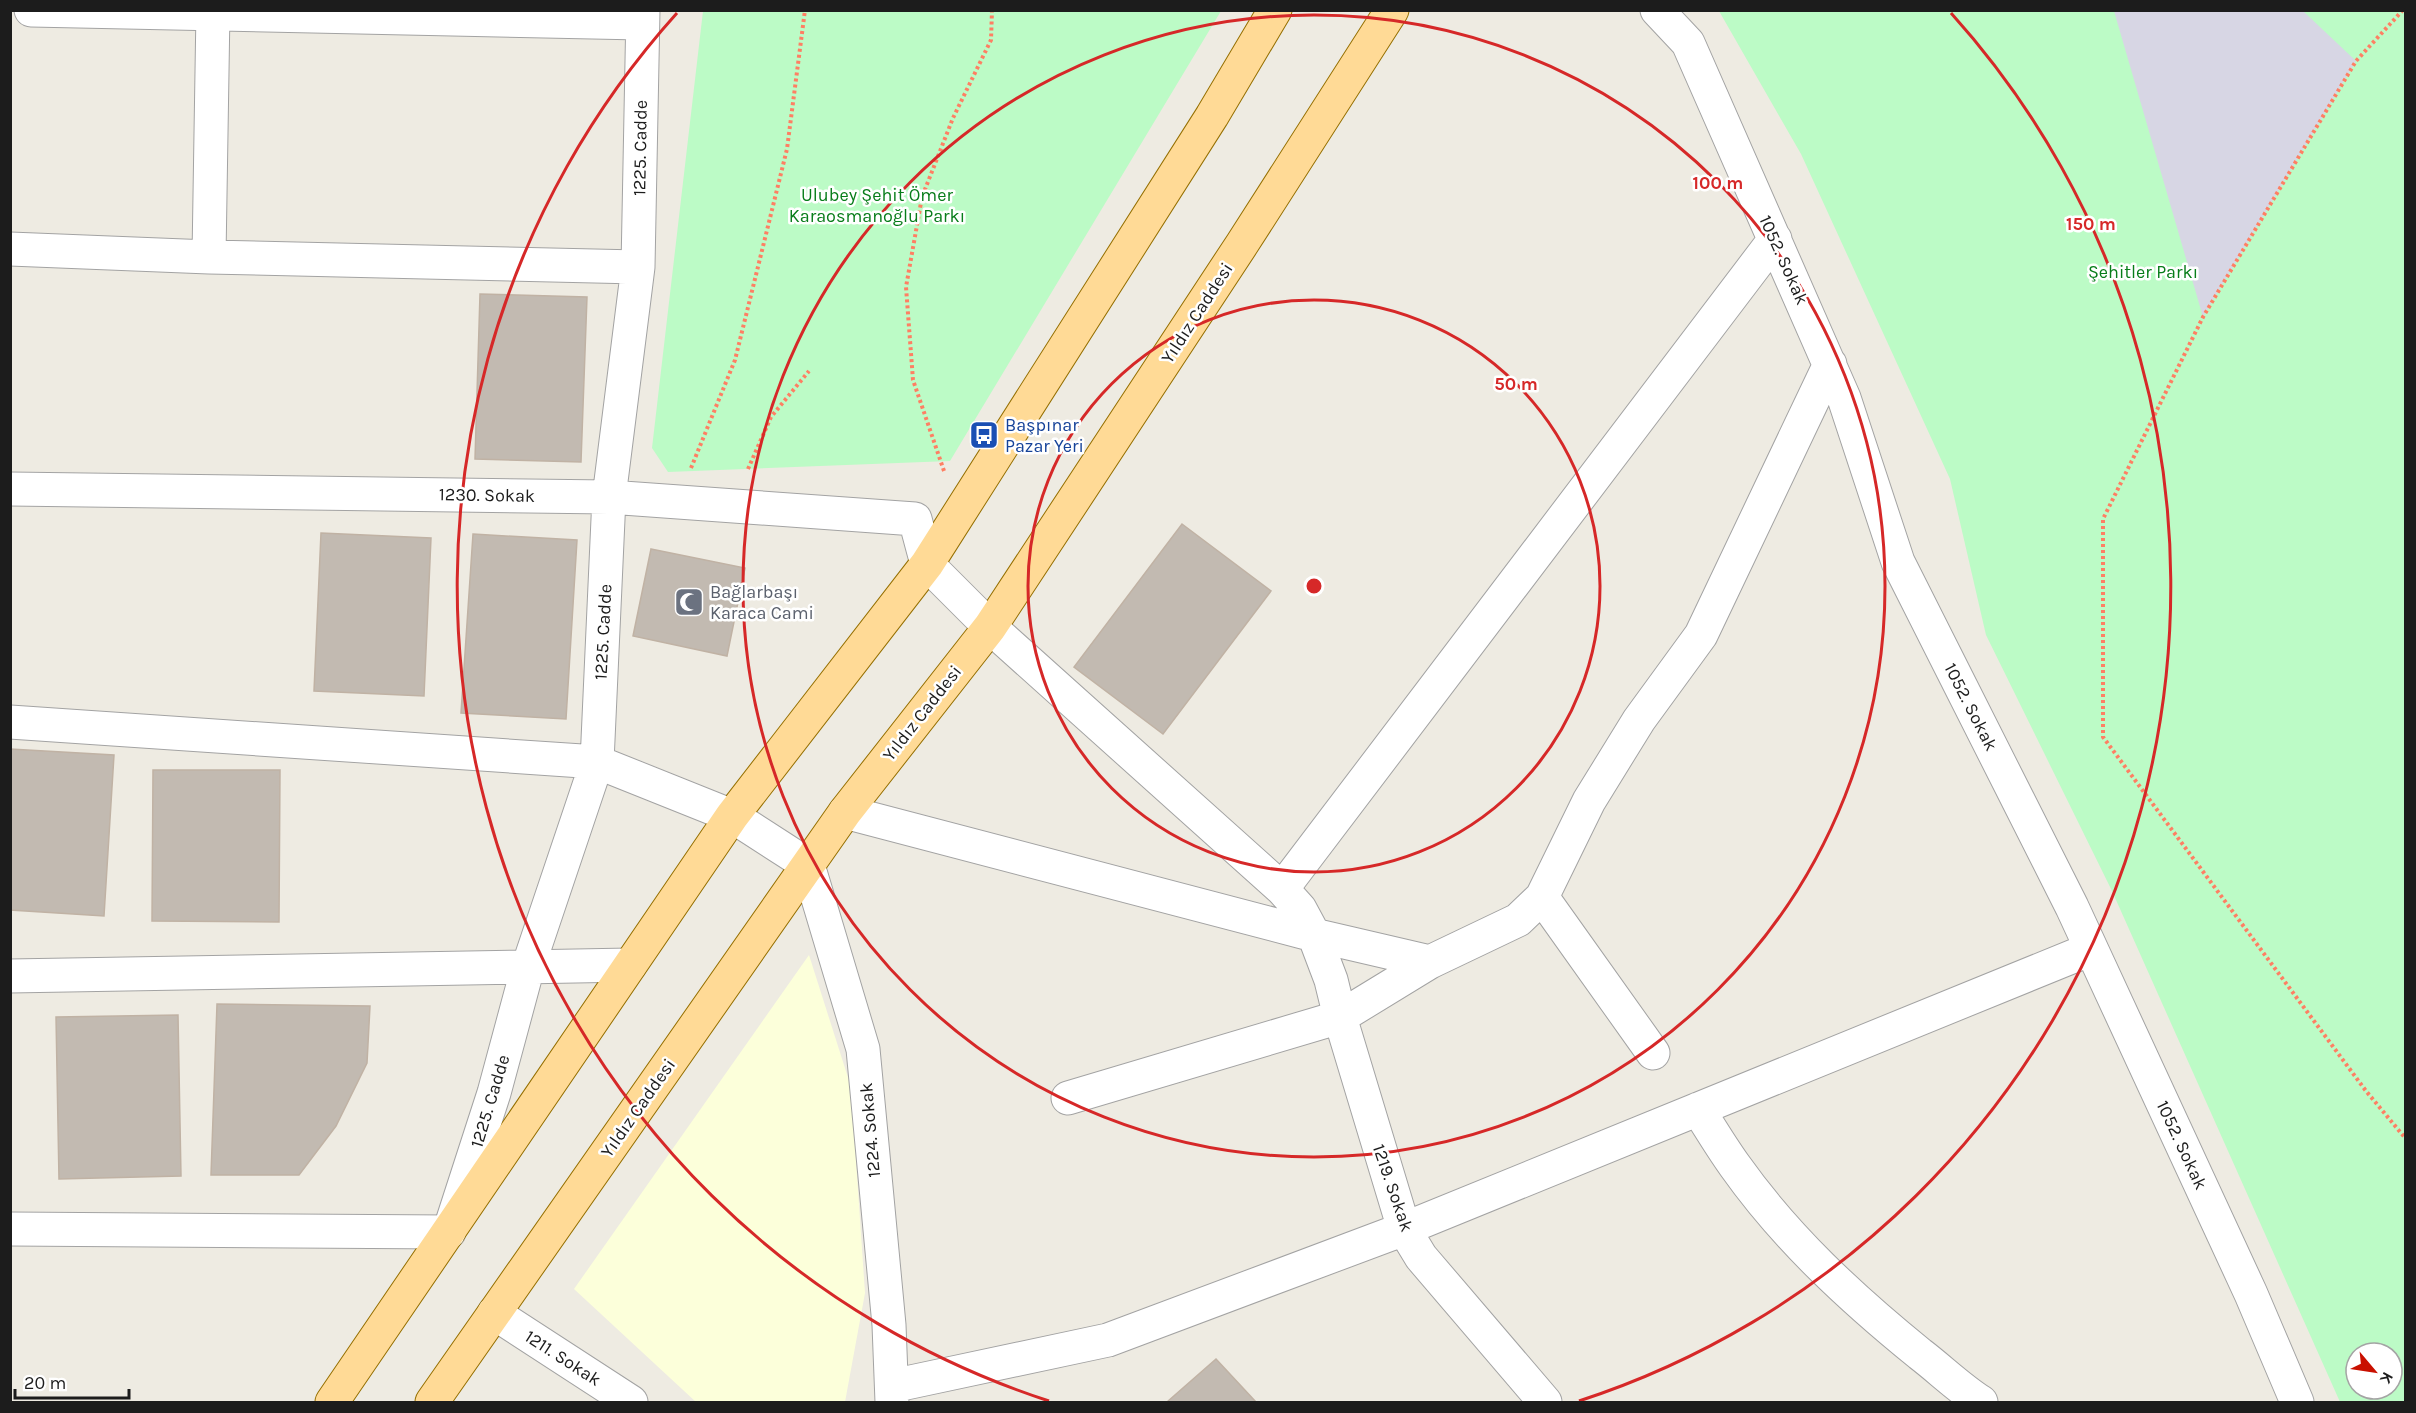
<svg xmlns="http://www.w3.org/2000/svg" width="2416" height="1413" viewBox="0 0 2416 1413" font-family="Karla,sans-serif">
	<rect width="100%" height="100%" fill="#eeebe2"/>
	<!-- education -->
	<path fill="#fcffda" d="M 809,955 L 851,1087 L 865,1293 L 845,1402 L 696,1402 L 574,1289 Z"/>
	<!-- park -->
	<path fill="#bcfbc6" fill-rule="evenodd" d="M 703,11 L 703,10 L 1221,11 L 950,461 L 668,472 L 652,448 Z
		M 1719,11 L 2405,11 L 2405,1402 L 2340,1402 L 2112,891 L 1986,635 L 1950,479 L 1801,154 ZM 2356,1353 L 2392,1353 L 2392,1389 L 2356,1389 Z"/>
	<!-- plaza -->
	<path fill="#d7d6e4" d="M 2114,11 L 2303,11 L 2356,61 L 2203,317 Z"/>
	<!-- building -->
	<path fill="#c2bab1" stroke="#c0b2a4" stroke-width="1.5" d="M 480,294 L 587,297 L 581,462 L 475,459 Z
		M 1182,524 L 1271,591 L 1163,734 L 1074,667 Z
		M 321,533 L 431,538 L 424,696 L 314,691 Z
		M 473,534 L 577,540 L 566,719 L 461,713 Z
		M 651,549 L 745,568 L 727,656 L 633,636 Z
		M 10,749 L 114,755 L 104,916 L 10,910 Z
		M 153,770 L 280,770 L 279,922 L 152,921 Z
		M 217,1004 L 370,1006 L 367,1063 L 336,1126 L 299,1175 L 211,1175 Z
		M 178,1015 L 181,1176 L 59,1179 L 56,1017 Z
		M 1216,1359 L 1256,1402 L 1167,1402 Z"/>
	<g fill="none" stroke-linecap="round" stroke-linejoin="round">
		<!-- minor casing -->
		<g stroke="#a3a3a3" stroke-width="35">
			<path id="minor" d="M 31,10 L 641,23
				M 1657,10 L 1688,43 L 1844,398 L 1898,562 L 2072,907 L 2251,1294 L 2297,1402
				M 10,249 L 209,257 L 638,267
				M 209,257 L 213,10
				M 10,489 L 609,497 L 915,519 L 927,564 L 990,627 L 1282,889 L 1300,909 L 1314,935 L 1331,980 L 1340,1017 L 1404,1229 L 1421,1257 L 1545,1402
				M 10,722 L 597,762 L 732,816 L 808,865 L 863,1049 L 889,1325 L 892,1402
				M 845,812 L 1314,935 L 1430,962
				M 1282,889 L 1775,239
				M 1542,897 L 1653,1053
				M 10,976 L 630,965
				M 1068,1098 L 1340,1017 L 1430,962 L 1518,920 L 1542,897 L 1589,801 L 1639,720 L 1701,635 L 1830,364
				M 1698,1109 C 1710,1128 1722,1148 1735,1166 C 1786,1238 1852,1299 1920,1354 C 1941,1370 1959,1388 1981,1402
				M 10,1229 L 449,1232 L 494,1093 L 528,967 L 597,762 L 609,497 L 638,267 L 643,10
				M 494,1313 L 631,1402
				M 892,1386 L 1108,1340 L 1404,1229 L 2091,949"/>
		</g>
		<!-- major casing -->
		<g stroke="#956f00" stroke-width="35">
			<path id="major" d="M 332,1402 L 732,816 L 927,564 L 1212,116 L 1275,10
				M 432,1402 L 845,812 L 990,627 L 1242,244 L 1392,10"/>
		</g>
		<!-- path -->
		<path stroke="#fe7f63" stroke-width="4" stroke-dasharray="3 3" stroke-linecap="butt" d="M 2403,10 L 2356,61 L 2203,317 L 2103,519 L 2103,737 L 2366,1091 L 2406,1139
			M 691,468 L 735,360 L 787,149 L 805,10
			M 748,469 L 771,417 L 809,371
			M 944,471 L 913,380 L 906,287 L 922,197 L 953,118 L 991,40 L 992,10"/>
		<!-- minor -->
		<use href="#minor" stroke="#fff" stroke-width="33"/>
		<!-- major -->
		<use href="#major" stroke="#ffda96" stroke-width="33"/>
	</g>
	<!-- distance rings -->
	<g fill="none" stroke="#d62828" stroke-width="3">
		<circle cx="1314" cy="586" r="286"/>
		<circle cx="1314" cy="586" r="571"/>
		<path d="M1049 1401A857 857 0 0 1 677 13M1951 13A857 857 0 0 1 1579 1401"/>
	</g>
	<!-- icons -->
	<defs>
		<g id="bus-square" transform="scale(1.5)"><rect x="-9" y="-9" width="18" height="18" rx="4" fill="#1a4fb4" stroke="#fff"/><path d="M-5-6H5V4H4V6H2V4H-2V6H-4V4H-5ZM-3.5-4V0h7V-4ZM-3.5 1.2v1.5H-2V1.2ZM2 1.2v1.5H3.5V1.2Z" fill="#fff"/></g>
		<g id="mosque-square" transform="scale(1.5)"><rect x="-9" y="-9" width="18" height="18" rx="4" fill="#6b7280" stroke="#fff"/><path d="M3.5-4.9A6 6 0 1 0 3.5 4.9A5 5 0 1 1 3.5-4.9Z" fill="#fff"/></g>
	</defs>
	<g fill-rule="evenodd">
		<use href="#bus-square" x="984" y="435"/>
		<use href="#mosque-square" x="689" y="602"/>
	</g>
	<g text-anchor="middle" stroke-width="5" stroke-linejoin="round" paint-order="stroke">
		<!-- street labels -->
		<g font-size="18" fill="#1c1c1c" stroke="#fff">
			<text transform="translate(640 148) rotate(-89)" y="6">1225. Cadde</text>
			<text transform="translate(1784 260) rotate(66)" y="6">1052. Sokak</text>
			<text transform="translate(1197 313) rotate(-57)" y="6">Yıldız Caddesi</text>
			<text transform="translate(487 495) rotate(1)" y="6">1230. Sokak</text>
			<text transform="translate(603 632) rotate(-87)" y="6">1225. Cadde</text>
			<text transform="translate(1971 707) rotate(63)" y="6">1052. Sokak</text>
			<text transform="translate(922 713) rotate(-52)" y="6">Yıldız Caddesi</text>
			<text transform="translate(490 1101) rotate(-73)" y="6">1225. Cadde</text>
			<text transform="translate(638 1108) rotate(-55)" y="6">Yıldız Caddesi</text>
			<text transform="translate(870 1130) rotate(-95)" y="6">1224. Sokak</text>
			<text transform="translate(2182 1145) rotate(65)" y="6">1052. Sokak</text>
			<text transform="translate(1393 1188) rotate(71)" y="6">1219. Sokak</text>
			<text transform="translate(563 1358) rotate(33)" y="6">1211. Sokak</text>
		</g>
		<!-- park labels -->
		<g font-size="18" fill="#087d1a" stroke="#fff">
			<text x="877" y="201">Ulubey Şehit Ömer<tspan x="877" dy="21">Karaosmanoğlu Parkı</tspan></text>
			<text x="2143" y="278">Şehitler Parkı</text>
		</g>
		<!-- transit labels -->
		<g font-size="18" fill="#164399" stroke="#fff" text-anchor="start">
			<text x="1005" y="431">Başpınar<tspan x="1005" dy="21">Pazar Yeri</tspan></text>
		</g>
		<!-- worship labels -->
		<g font-size="18" fill="#5b616d" stroke="#fff" text-anchor="start">
			<text x="710" y="598">Bağlarbaşı<tspan x="710" dy="21">Karaca Cami</tspan></text>
		</g>
	</g>
	<circle cx="1314" cy="586" r="9" fill="#d62828" stroke="#fff" stroke-width="3"/>
	<g font-size="18" text-anchor="middle" font-weight="bold" fill="#d62828" stroke="#fff" stroke-width="5" stroke-linejoin="round" paint-order="stroke">
		<text x="1718" y="189">100 m</text>
		<text x="2091" y="230">150 m</text>
		<text x="1516" y="390">50 m</text>
	</g>
	<!-- border -->
	<rect width="2416" height="1413" fill="none" stroke="#1c1c1c" stroke-width="24"/>
	<!-- north arrow -->
	<g transform="translate(2374 1371) rotate(119)"><circle r="28" fill="#ffffff" stroke="#a4a4a4" stroke-width="1.5"/>
	<path d="M0-4.5L10 22L0 15L-10 22Z" fill="#c91000"/>
	<text y="-9" font-size="16" font-weight="bold" text-anchor="middle" fill="#1c1c1c">K</text>
	</g>
	<!-- scale -->
	<path d="M15 1389v9h114v-9" fill="none" stroke="#1c1c1c" stroke-width="3"/>
	<text x="24" y="1389" font-size="18" fill="#1c1c1c" stroke="#ffffff" stroke-width="4.5" paint-order="stroke">20 m</text>
</svg>
